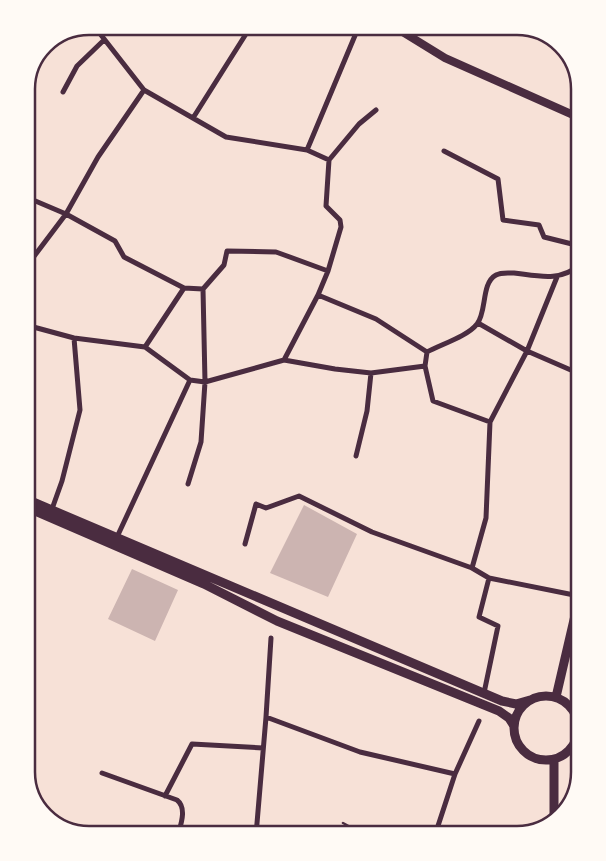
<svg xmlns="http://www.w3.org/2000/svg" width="606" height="861" viewBox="0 0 606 861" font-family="'Open Sans',sans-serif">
	<rect width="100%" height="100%" fill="#f7e1d7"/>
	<!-- building -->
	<path fill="#ccb4b1" d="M 304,505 L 357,534 L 328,597 L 270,573 Z
		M 132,569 L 178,590 L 155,641 L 108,619 Z"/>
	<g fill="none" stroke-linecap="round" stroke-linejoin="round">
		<!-- path -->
		<path stroke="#4a2c40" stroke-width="2.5" d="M 343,823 L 365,835"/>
		<!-- minor -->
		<path stroke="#4a2c40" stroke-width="5" d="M 94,26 L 144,90 L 226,137 L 307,150 L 329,160 L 326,206 L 340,220 L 341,227 L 328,271 L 318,295 L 376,319 L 427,352
			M 63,92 L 77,66 L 104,40
			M 193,118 L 251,26
			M 307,150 L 359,26
			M 444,151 L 498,179 L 503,220 L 539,225 L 544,237 L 580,246
			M 329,160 L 359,124 L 376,110
			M 26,197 L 66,214 L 115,241 L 124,257 L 184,288 L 145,347
			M 557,277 L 527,351 L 580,374
			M 26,278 L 29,263 L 66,214 L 98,157 L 144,90
			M 184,288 L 203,289 L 224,265 L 227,251 L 276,252 L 328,271
			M 478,323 L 527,351 L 490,422
			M 26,325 L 74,338 L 145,347 L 190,380
			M 284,360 L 335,369 L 371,373 L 425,366
			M 356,456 L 367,411 L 371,373
			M 188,484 L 201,442 L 205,382 L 203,289
			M 52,509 L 62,481 L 80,410 L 74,338
			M 117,537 L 190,380 L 205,382 L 284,360 L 318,295
			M 245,544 L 256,504 L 266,508 L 299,496 L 372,532 L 472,568
			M 489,578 L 579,596
			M 484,693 L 498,626 L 479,617 L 489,578 L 472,568 L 486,518 L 490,422 L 433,401 L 425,366 L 427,352 C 442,344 468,336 477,324 C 487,312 481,283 496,275 C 501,272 508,273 514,273 C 539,276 559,282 580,265
			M 266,717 L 271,638
			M 102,773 L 177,800 C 187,808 181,824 178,835
			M 165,796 L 192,744 L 263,748
			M 256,835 L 266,717 L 360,752 L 455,774
			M 435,835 L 455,774 L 479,721"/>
		<!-- tertiary -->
		<path stroke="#4a2c40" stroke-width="8" d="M 393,26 L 445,58 L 580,118"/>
		<!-- secondary -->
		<path stroke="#4a2c40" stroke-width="9" d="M 26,499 L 502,701 L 516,704 L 530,700
			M 26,507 L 204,584 L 277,621 L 499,711 L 509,718 L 514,726
			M514 728a32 32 0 1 1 64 0a32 32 0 1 1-64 0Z
			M 556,697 L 580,594
			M 554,759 L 554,821"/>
	</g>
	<!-- crop -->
	<path d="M0 0H606V861H0ZM89 35H517A54 54 0 0 1 571 89V772A54 54 0 0 1 517 826H89A54 54 0 0 1 35 772V89A54 54 0 0 1 89 35Z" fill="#fffaf5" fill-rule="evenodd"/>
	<path fill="none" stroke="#4a2c40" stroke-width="2.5" d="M89 35H517A54 54 0 0 1 571 89V772A54 54 0 0 1 517 826H89A54 54 0 0 1 35 772V89A54 54 0 0 1 89 35Z"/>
</svg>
